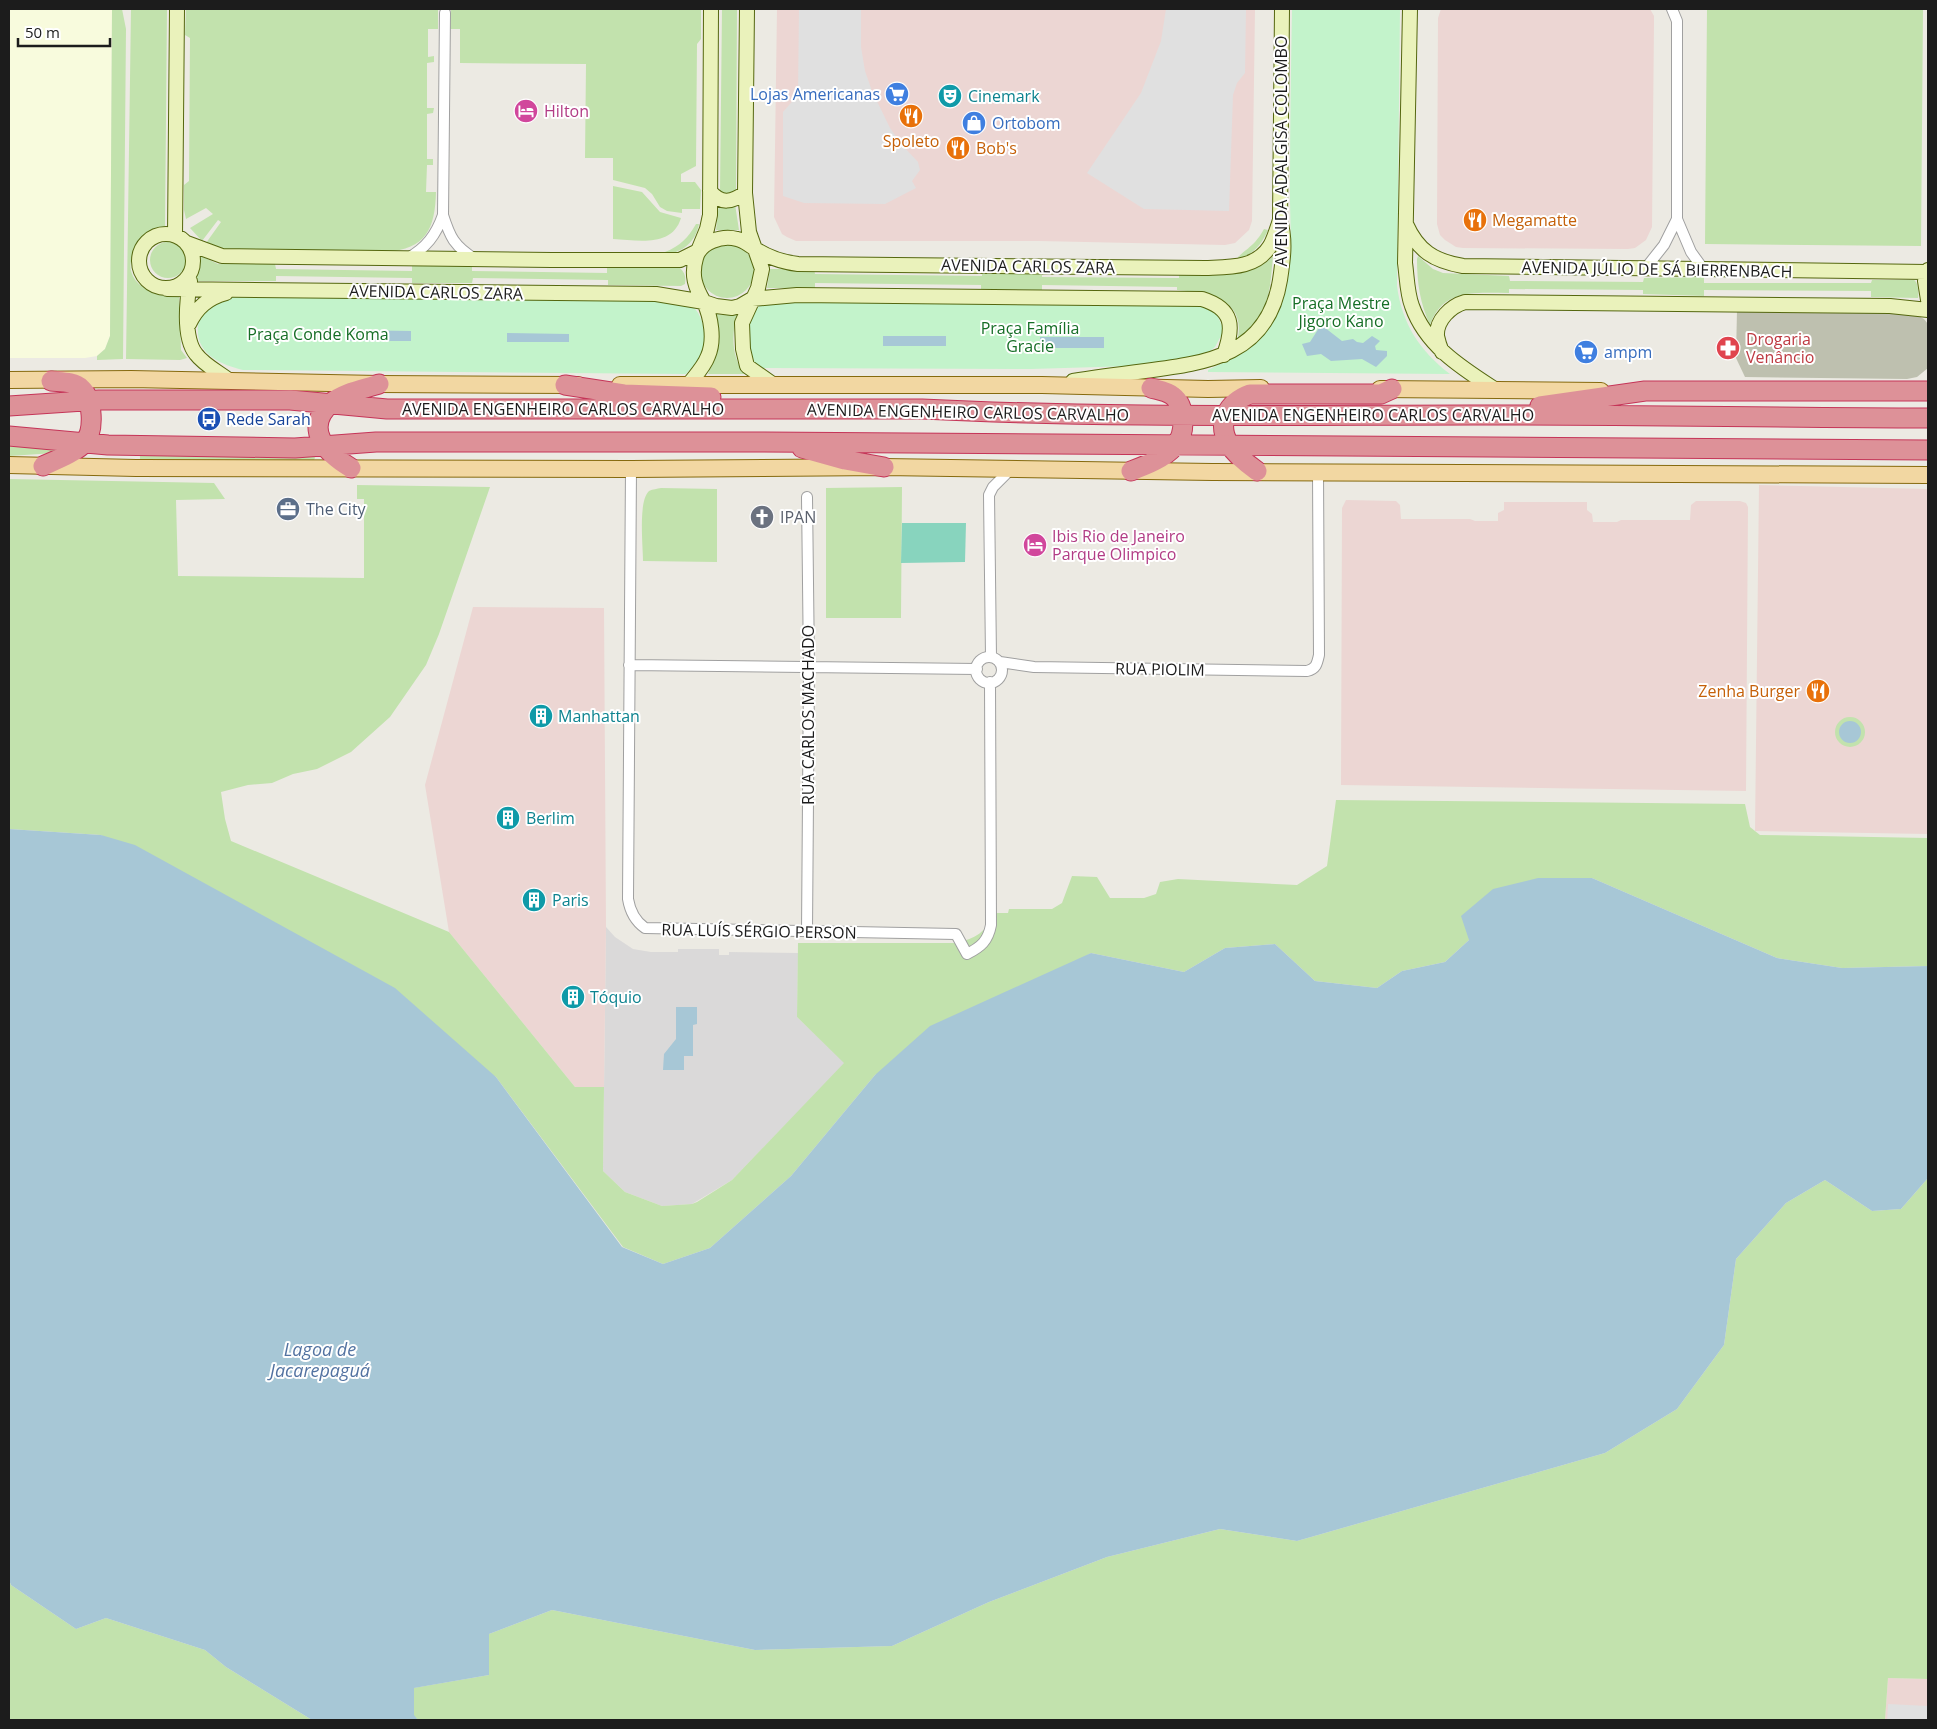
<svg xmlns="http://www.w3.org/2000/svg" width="1937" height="1729" viewBox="0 0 1937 1729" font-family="'Open Sans',sans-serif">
	<rect width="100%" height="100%" fill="#eceae3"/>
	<!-- residential -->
	<path fill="#dad9d9" d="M 606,927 L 615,937 L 633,949 L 651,952 L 678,952 L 678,949 L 719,949 L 719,955 L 729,955 L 729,952 L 798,953 L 797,1017 L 845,1063 L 732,1180 L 692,1204 L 662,1206 L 625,1192 L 603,1171 Z"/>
	<!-- commercial -->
	<path fill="#ecd6d3" d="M 777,9 L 1255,9 L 1252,221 L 1249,230 L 1235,243 L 1225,245 L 1039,241 L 796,241 L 787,237 L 782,234 L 774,217 Z
		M 1441,9 L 1650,9 L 1654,16 L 1654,23 L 1652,227 L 1646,240 L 1635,248 L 1628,249 L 1463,248 L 1456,247 L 1445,240 L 1440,235 L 1437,224 L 1438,18 Z
		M 1759,485 L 1928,489 L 1928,834 L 1755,831 Z
		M 1346,500 L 1396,501 L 1400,505 L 1401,519 L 1470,519 L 1475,521 L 1498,521 L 1498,513 L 1504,510 L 1504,502 L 1587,502 L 1587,510 L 1592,514 L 1593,522 L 1617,522 L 1621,520 L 1690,520 L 1691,505 L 1696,501 L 1740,501 L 1746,503 L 1748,507 L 1746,791 L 1341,785 L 1342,508 Z
		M 473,607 L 604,608 L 606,927 L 604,1087 L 575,1087 L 449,932 L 425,785 Z
		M 1888,1678 L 1928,1679 L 1928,1720 L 1885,1720 Z"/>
	<!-- education -->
	<path fill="#f8fbdd" d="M 9,9 L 112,9 L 110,336 L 105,349 L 97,356 L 85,358 L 9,358 Z"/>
	<!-- construction -->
	<path fill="#bec0af" d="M 1737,310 L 1905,313 L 1917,315 L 1924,319 L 1928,324 L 1928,368 L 1917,377 L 1907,379 L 1745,377 L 1736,358 Z"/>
	<!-- grass -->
	<path fill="#c2e2ad" d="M 112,9 L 122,9 L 126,29 L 123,359 L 97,360 L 97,356 L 105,349 L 110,336 Z
		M 131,9 L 167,9 L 165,229 C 133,239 113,275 152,292 C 160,296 170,296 179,296 L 181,350 L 187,358 L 180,360 L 126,359 Z
		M 186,9 L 438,9 L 438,29 L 428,29 L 428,57 L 434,56 L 434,62 L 427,63 L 427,108 L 434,108 L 433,113 L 427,114 L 427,159 L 433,159 L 433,165 L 427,165 L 426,192 L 436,192 C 435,229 426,249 386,252 L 227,251 L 206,243 L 221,222 L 218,220 L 202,241 L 190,228 L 213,214 L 206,208 L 186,219 L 184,210 L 184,185 L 189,181 L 190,38 L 185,35 Z
		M 451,9 L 701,9 L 701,39 L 697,44 L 696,166 L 681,174 L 681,182 L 695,182 L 701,190 L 700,209 L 682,209 L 682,213 L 667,211 L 660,207 L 652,194 L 645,188 L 613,180 L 613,158 L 585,158 L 586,64 L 460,63 L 460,29 L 450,29 Z
		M 722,9 L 737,9 L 736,190 L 732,194 L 722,194 L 720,191 Z
		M 1707,9 L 1923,9 L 1921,246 L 1705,244 Z
		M 613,186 L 642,192 L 660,212 L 681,218 C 672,248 637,240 613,239 Z
		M 719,203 L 735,204 L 739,230 L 716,230 Z
		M 696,224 L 699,224 C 695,243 683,252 664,255 L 665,252 C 680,246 688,238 696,224 Z
		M 1264,229 L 1268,230 C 1263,242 1253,256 1239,258 L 1238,257 C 1250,246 1255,245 1264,229 Z
		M150 260a18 18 0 1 1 36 0a18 18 0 1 1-36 0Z
		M700 271a27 27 0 1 1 54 0a27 27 0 1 1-54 0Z
		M 199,255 L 218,264 L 275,264 L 276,269 L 412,271 L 412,265 L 472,266 L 472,271 L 607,273 L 607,267 L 680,268 C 685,273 686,277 685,284 L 681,286 L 608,285 L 608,280 L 473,278 L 472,283 L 412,283 L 412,278 L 276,276 L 276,281 L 192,281 L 197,276 Z
		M 1273,256 C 1269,299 1270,310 1237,341 C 1248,300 1208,292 1177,290 L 1177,287 L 1042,285 L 1042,290 L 981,289 L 981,285 L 815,283 L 815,288 L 767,288 L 770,269 L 814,269 L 815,274 L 982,276 L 982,271 L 1042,272 L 1042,277 L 1179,278 L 1179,272 C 1211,273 1250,281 1273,256 Z
		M 1418,256 L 1433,269 L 1443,273 L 1509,276 L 1510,281 L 1643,282 L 1644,278 L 1704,277 L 1704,283 L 1871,283 L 1872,280 L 1914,280 C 1918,282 1919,293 1918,298 L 1871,297 L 1871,291 L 1704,290 L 1704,296 L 1643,294 L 1643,290 L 1509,289 L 1509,293 C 1475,293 1443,288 1430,325 C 1420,303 1417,283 1417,259 Z
		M 714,313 L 722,315 L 738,313 C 731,332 731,358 745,374 L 708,374 L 716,351 Z
		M 9,445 L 57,449 L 55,453 L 9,456 Z
		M 140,454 L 314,455 L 315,458 L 314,460 L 140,459 Z
		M 9,479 L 214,483 L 225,499 L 176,500 L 178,576 L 364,578 L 364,499 L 357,499 L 357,485 L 490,487 L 439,634 L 426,665 L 390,717 L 351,752 L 317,769 L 293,774 L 272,783 L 248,785 L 221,792 L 225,819 L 231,841 L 449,932 L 575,1087 L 604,1087 L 603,1171 L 625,1192 L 662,1206 L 692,1204 L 697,1202 L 732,1180 L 844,1063 L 797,1017 L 798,943 L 955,943 C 976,939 985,932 996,913 L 1008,913 L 1009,909 L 1052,909 L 1062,903 L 1072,876 L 1097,877 L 1110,898 L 1144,898 L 1156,894 L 1160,882 L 1178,879 L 1297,885 L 1327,866 L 1336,800 L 1745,804 L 1750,827 L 1760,835 L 1928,838 L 1928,966 L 1842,968 L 1777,958 L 1592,878 L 1469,940 L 1445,962 L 1402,971 L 1377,988 L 1315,981 L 1275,944 L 1225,948 L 1184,972 L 1091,953 L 875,1075 L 791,1176 L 710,1248 L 663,1264 L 623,1247 L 496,1077 L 101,835 L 9,829 Z
		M 902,487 L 901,618 L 826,618 L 826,488 Z
		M 661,488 L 717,489 L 717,562 L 643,561 C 643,546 638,501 649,491 C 653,489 657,489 661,488 Z
		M1835 732a15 15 0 1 1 30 0a15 15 0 1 1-30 0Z
		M 1928,1178 L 1928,1679 L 1888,1678 L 1885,1720 L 418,1720 L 414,1716 L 413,1688 L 489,1675 L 489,1634 L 552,1610 L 755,1650 L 892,1646 L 989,1602 L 1107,1557 L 1220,1529 L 1297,1541 L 1605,1453 L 1677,1409 L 1724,1345 L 1736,1259 L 1786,1203 L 1825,1180 L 1872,1211 L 1901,1209 Z
		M 9,1580 L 11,1585 L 76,1629 L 106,1618 L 205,1650 L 226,1667 L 312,1720 L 9,1720 Z"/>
	<!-- park -->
	<path fill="#c3f3cb" d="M 1292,9 L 1400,9 L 1397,286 C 1402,324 1420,351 1450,374 L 1208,372 L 1208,370 C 1236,357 1262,343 1277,314 C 1297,277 1289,224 1290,183 C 1290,125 1291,67 1292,9 Z
		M 225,296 L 676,301 C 682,302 690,303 694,308 C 703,316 707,337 703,349 C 700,359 693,366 686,374 L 243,370 C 221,365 195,354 198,326 C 199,320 201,313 206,309 C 211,304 219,300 225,296 Z
		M 767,302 L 1201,305 L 1216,312 L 1222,326 L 1222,334 L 1215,347 L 1208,353 L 1165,365 L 1031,369 L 760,368 C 742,353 742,309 767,302 Z"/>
	<!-- pitch -->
	<path fill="#88d4be" d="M 902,523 L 966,523 L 965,562 L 901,563 Z"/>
	<!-- parking -->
	<path fill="#e0e0e0" d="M 799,9 L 861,9 L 861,47 L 865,71 L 872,91 L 890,128 L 902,145 L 918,162 L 920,170 L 912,181 L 916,188 L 885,204 L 804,203 L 783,196 L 783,112 L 798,95 Z
		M 1166,9 L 1246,9 L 1245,73 L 1237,83 L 1233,95 L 1229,211 L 1144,209 L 1087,173 L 1141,93 L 1161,41 Z
		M 1888,1704 L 1928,1706 L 1928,1720 L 1887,1720 Z"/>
	<!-- water -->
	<path fill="#a7c7d6" d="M 1324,327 L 1342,341 L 1353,339 L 1357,342 L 1363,343 L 1372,336 L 1380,341 L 1375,346 L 1376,350 L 1387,351 L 1387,356 L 1376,367 L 1362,359 L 1331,361 L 1321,354 L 1307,356 L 1302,344 L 1310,342 L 1319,328 Z
		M 349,330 L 411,331 L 411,341 L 349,341 Z
		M 507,333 L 569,334 L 569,342 L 507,342 Z
		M 883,336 L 946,336 L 946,346 L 883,346 Z
		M 1040,337 L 1104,337 L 1104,348 L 1040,348 Z
		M1839 732a11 11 0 1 1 22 0a11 11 0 1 1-22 0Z
		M 9,829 L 101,835 L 135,845 L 395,988 L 496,1077 L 622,1247 L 663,1264 L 710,1248 L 791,1176 L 875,1075 L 930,1026 L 1091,953 L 1184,972 L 1225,948 L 1275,944 L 1315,981 L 1377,988 L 1402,971 L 1445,962 L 1469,940 L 1461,916 L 1493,889 L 1538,878 L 1592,878 L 1777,958 L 1842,968 L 1928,966 L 1928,1178 L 1901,1209 L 1872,1211 L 1825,1180 L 1786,1203 L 1736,1259 L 1724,1345 L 1677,1409 L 1605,1453 L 1297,1541 L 1220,1529 L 1107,1557 L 989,1602 L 892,1646 L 755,1650 L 552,1610 L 489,1634 L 489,1675 L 414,1688 L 414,1715 L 418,1720 L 312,1720 L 226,1667 L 205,1650 L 106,1618 L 76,1629 L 11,1585 L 9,1580 Z
		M 676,1007 L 697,1007 L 697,1024 L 693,1025 L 693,1056 L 684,1056 L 684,1070 L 663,1070 L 664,1054 L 676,1039 Z"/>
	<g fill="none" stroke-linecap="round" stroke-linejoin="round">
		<!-- street casing -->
		<g stroke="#a0a0a0" stroke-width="12">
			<path id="street" d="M 1672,9 L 1677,21 L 1677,219 L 1691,252 L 1704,270
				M 443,215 L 445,13
				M 408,258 C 426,248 436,235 443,215 C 450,237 454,246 475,259
				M 1645,269 L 1664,245 L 1677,219
				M 631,469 L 628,899 C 630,911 635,921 645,928 L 956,934 L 967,954 C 981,947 988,941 991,925 L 990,682
				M 807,497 L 809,667 L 807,932
				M 991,657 L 989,495 L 993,487 L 1011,469
				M976 670a13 13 0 1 1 26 0a13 13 0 1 1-26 0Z
				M 1000,662 L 1034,667 L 1307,671 C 1316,669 1317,664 1319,655 L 1318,472
				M 629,665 L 977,669"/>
		</g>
		<!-- secondary casing -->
		<g stroke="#55670f" stroke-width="16">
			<path id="secondary" d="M 747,9 L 745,193 L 749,232 L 762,269 L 758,288 L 742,323 L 743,349 L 747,366 L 774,385
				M 1410,9 L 1405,263 C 1407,277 1407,293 1412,306 C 1426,346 1462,368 1496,390
				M 710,191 C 721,205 732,202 745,193
				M 1406,224 C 1418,251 1434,261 1463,266 L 1927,272
				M139 261a27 27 0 1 1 54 0a27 27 0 1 1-54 0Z
				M 175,235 L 177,9
				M 187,243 L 222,256 L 552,260 L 680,260 L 698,251 L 707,229 L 710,215 L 711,9
				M 1928,270 L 1925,281 L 1928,300
				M 190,281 C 187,300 183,338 196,354 C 204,365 220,373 230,381
				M 167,289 L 656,294 L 704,302 C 711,317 715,340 708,356 C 704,367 695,376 688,385
				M 189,324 C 197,307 208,298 226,293
				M 1442,352 C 1440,347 1438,341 1437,336 C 1436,320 1451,306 1465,302 L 1890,306 L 1928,310
				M 1224,355 C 1234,327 1234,309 1202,299 L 797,295 L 752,299 L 740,306 L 732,308 L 716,306 L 704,302 C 695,287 691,275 696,258 C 700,242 722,235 737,239 C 744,240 748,245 754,248 C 767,257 782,262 798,264 L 1205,268 C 1228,267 1256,269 1270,246 C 1274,239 1277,229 1280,220
				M 1073,381 C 1097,377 1121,374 1145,371 C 1208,363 1268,355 1280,280 C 1283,260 1286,241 1280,220 L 1282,9"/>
		</g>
		<!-- primary casing -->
		<g stroke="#866a0e" stroke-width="18">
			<path id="primary" d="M 9,380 L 131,379 L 379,384 L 578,385
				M 620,385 L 1042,385 L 1208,389 L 1261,388
				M 1380,389 L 1601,391
				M 9,465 L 136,468 L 631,469 L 884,467 L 1212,472 L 1928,475"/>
		</g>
		<!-- highway casing -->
		<g stroke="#c53558" stroke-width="21">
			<path id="highway" d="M 565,385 L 624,394 L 711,397
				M 9,406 L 99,400 L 290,400 L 387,409 L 922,409 C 1105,418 1289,415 1473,415 C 1625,414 1777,418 1928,418
				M 1540,406 L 1645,391 L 1928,391
				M 9,436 L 108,445 L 295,448 L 376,442 L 764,442 L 1928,450
				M 802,448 L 845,460 L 884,467
				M 43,466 C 54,461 77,452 84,443 C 95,431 93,399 81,388 C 74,381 60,382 51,381
				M 351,468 C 327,454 302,428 331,403 C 344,392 364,389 379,384
				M 1131,471 C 1147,465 1163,459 1175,446 C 1186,434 1186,406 1173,396 C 1167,391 1158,390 1151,388
				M 1257,471 C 1247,464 1236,455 1229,444 C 1216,423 1228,402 1250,394 L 1381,394 L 1392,389"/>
		</g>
		<!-- street -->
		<use href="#street" stroke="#fff" stroke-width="10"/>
		<!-- secondary -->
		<use href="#secondary" stroke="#eaf2bb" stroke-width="14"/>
		<!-- primary -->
		<use href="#primary" stroke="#f2d7a2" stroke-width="16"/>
		<!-- highway -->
		<use href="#highway" stroke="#dd9198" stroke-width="19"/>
	</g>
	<!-- icons -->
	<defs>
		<g id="supermarket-disc" transform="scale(1.25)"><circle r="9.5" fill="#3f7fe0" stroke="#fff"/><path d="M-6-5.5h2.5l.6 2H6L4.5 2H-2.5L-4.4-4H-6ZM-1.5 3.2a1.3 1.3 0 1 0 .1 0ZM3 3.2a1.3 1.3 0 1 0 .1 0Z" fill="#fff"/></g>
		<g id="theatre-disc" transform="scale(1.25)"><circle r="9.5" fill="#0f9aa8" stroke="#fff"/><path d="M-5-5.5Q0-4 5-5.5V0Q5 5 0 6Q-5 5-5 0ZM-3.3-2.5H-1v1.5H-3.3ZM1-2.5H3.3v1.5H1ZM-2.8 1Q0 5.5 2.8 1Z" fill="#fff"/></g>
		<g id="hotel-disc" transform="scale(1.25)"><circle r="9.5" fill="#d1479c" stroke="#fff"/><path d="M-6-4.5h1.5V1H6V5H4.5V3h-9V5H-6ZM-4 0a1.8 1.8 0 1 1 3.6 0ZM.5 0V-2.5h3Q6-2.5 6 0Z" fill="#fff"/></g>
		<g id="restaurant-disc" transform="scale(1.25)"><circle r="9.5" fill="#e8710a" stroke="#fff"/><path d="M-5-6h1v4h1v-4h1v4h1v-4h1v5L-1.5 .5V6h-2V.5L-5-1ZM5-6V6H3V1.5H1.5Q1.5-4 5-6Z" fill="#fff"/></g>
		<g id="shop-disc" transform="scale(1.25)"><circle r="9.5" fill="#3f7fe0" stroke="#fff"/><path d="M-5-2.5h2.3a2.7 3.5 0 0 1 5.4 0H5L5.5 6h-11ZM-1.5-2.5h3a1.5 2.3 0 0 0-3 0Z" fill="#fff"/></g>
		<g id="pharmacy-disc" transform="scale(1.25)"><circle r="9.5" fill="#e0444e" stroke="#fff"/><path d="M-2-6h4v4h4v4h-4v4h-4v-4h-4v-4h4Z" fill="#fff"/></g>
		<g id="bus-disc" transform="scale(1.25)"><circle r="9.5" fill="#1a4fb4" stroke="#fff"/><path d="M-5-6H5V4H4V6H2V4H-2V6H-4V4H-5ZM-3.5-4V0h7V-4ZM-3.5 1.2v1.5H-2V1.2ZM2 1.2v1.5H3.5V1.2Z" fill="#fff"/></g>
		<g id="office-disc" transform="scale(1.25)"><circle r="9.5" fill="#5c6f8a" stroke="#fff"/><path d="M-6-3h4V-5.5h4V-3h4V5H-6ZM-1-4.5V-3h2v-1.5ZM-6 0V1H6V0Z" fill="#fff"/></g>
		<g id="church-disc" transform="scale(1.25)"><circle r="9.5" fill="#6b7280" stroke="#fff"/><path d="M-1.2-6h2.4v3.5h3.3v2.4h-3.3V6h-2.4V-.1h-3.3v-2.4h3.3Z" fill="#fff"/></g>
		<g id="building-disc" transform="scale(1.25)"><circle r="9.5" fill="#0f9aa8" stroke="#fff"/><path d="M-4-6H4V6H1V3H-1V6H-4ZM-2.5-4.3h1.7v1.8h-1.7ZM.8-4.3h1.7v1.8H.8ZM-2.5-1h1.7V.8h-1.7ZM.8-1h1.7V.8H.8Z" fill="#fff"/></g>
	</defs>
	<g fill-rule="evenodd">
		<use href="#supermarket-disc" x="897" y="94"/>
		<use href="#theatre-disc" x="950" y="96"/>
		<use href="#hotel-disc" x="526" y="111"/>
		<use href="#restaurant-disc" x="911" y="116"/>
		<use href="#shop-disc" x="974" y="123"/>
		<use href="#restaurant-disc" x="958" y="148"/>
		<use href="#restaurant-disc" x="1475" y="220"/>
		<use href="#pharmacy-disc" x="1728" y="348"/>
		<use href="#supermarket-disc" x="1586" y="352"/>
		<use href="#bus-disc" x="209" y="419"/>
		<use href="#office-disc" x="288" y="509"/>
		<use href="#church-disc" x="762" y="517"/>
		<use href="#hotel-disc" x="1035" y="545"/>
		<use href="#restaurant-disc" x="1818" y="691"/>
		<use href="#building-disc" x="541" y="716"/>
		<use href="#building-disc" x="508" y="818"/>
		<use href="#building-disc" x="534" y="900"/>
		<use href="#building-disc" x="573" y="997"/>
	</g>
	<g text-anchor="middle" stroke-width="4" stroke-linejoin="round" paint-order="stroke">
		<!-- shop labels -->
		<g font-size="16" fill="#366cbe" stroke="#fff" text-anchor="start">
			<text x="880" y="100" text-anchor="end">Lojas Americanas</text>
			<text x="992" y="129">Ortobom</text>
			<text x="1604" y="358">ampm</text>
		</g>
		<!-- culture labels -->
		<g font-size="16" fill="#0d838f" stroke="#fff" text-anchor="start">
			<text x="968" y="102">Cinemark</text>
			<text x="558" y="722">Manhattan</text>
			<text x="526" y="824">Berlim</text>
			<text x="552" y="906">Paris</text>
			<text x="590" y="1003">Tóquio</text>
		</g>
		<!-- hotel labels -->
		<g font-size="16" fill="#b23c85" stroke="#fff" text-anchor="start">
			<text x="544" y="117">Hilton</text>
			<text x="1052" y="542">Ibis Rio de Janeiro<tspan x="1052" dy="18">Parque Olimpico</tspan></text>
		</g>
		<!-- food labels -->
		<g font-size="16" fill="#c56008" stroke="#fff" text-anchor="start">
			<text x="911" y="147" text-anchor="middle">Spoleto</text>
			<text x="976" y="154">Bob's</text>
			<text x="1492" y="226">Megamatte</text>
			<text x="1800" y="697" text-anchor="end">Zenha Burger</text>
		</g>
		<!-- street labels -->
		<g font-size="16" fill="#1c1c1c" stroke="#fff">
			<text transform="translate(1281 151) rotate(-90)" y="6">AVENIDA ADALGISA COLOMBO</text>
			<text transform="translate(1028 266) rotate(1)" y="6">AVENIDA CARLOS ZARA</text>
			<text transform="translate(1657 269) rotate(1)" y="6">AVENIDA JÚLIO DE SÁ BIERRENBACH</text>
			<text transform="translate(436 292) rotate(1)" y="6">AVENIDA CARLOS ZARA</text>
			<text x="563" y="415">AVENIDA ENGENHEIRO CARLOS CARVALHO</text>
			<text transform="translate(968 412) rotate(1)" y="6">AVENIDA ENGENHEIRO CARLOS CARVALHO</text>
			<text x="1373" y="421">AVENIDA ENGENHEIRO CARLOS CARVALHO</text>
			<text transform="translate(1160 669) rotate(1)" y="6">RUA PIOLIM</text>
			<text transform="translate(808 715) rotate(-90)" y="6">RUA CARLOS MACHADO</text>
			<text transform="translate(759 931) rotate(1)" y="6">RUA LUÍS SÉRGIO PERSON</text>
		</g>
		<!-- park labels -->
		<g font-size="16" fill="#166e26" stroke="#fff">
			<text x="1341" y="309">Praça Mestre<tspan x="1341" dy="18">Jigoro Kano</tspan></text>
			<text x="1030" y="334">Praça Família<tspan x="1030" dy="18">Gracie</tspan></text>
			<text x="318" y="340">Praça Conde Koma</text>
		</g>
		<!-- health labels -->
		<g font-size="16" fill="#be3a42" stroke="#fff" text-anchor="start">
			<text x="1746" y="345">Drogaria<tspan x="1746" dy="18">Venâncio</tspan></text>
		</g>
		<!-- transit labels -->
		<g font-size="16" fill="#164399" stroke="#fff" text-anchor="start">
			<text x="226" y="425">Rede Sarah</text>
		</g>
		<!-- service labels -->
		<g font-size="16" fill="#4e5e75" stroke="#fff" text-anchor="start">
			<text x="306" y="515">The City</text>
		</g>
		<!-- worship labels -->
		<g font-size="16" fill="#5b616d" stroke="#fff" text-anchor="start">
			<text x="780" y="523">IPAN</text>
		</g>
		<!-- water labels -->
		<g font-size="18" font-style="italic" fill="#5272a1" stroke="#fff">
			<text x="320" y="1356">Lagoa de<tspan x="320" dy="21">Jacarepaguá</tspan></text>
		</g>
	</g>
	<!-- border -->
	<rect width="1937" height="1729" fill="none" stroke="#1c1c1c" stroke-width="20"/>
	<!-- scale -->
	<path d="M18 38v8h92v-8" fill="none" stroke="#1c1c1c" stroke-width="2.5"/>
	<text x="25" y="38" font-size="15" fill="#1c1c1c" stroke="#ffffff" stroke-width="4" paint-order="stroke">50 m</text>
</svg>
